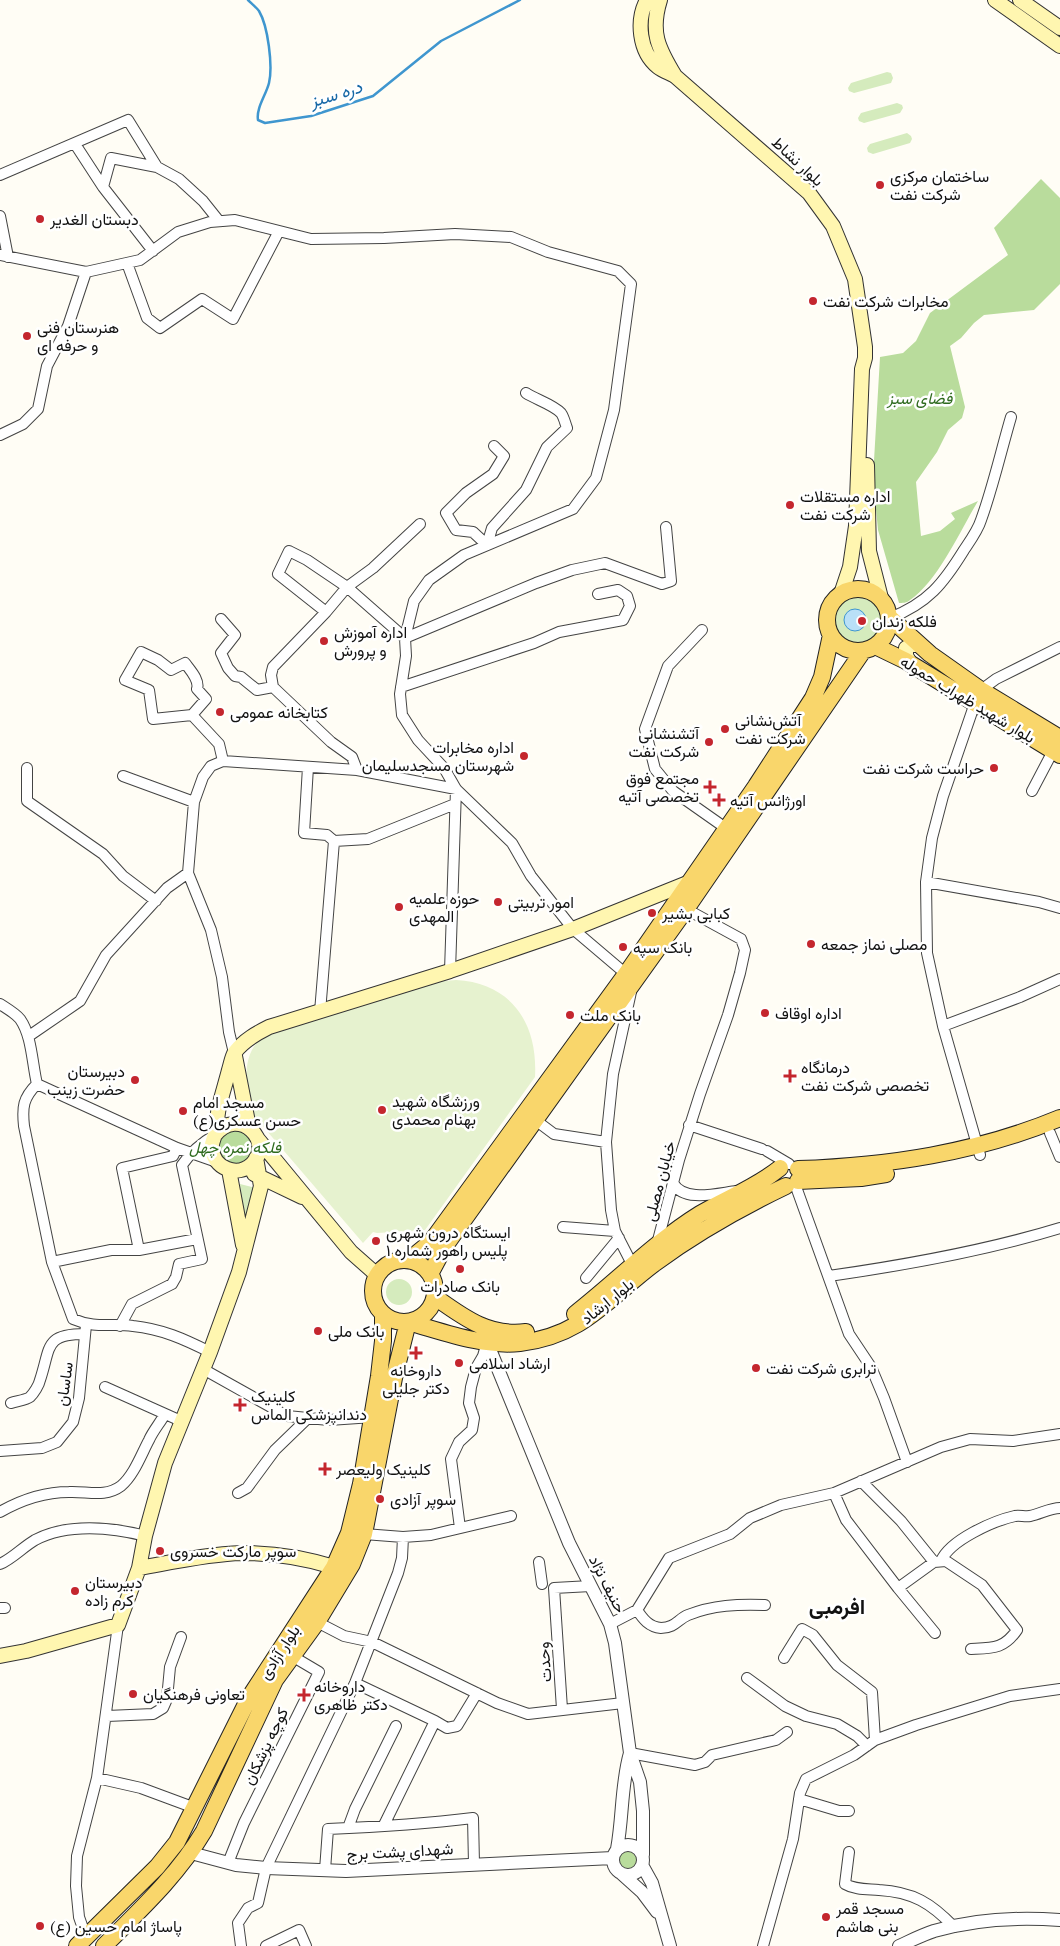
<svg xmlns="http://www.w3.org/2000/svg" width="1060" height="1946" viewBox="0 0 1060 1946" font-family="'PT Serif',Vazirmatn,serif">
	<rect width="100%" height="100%" fill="#fffdf5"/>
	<!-- green -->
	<path fill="#d5ebbd" d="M 887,72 L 891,73 L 893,78 L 891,83 L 854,93 L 849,91 L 848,88 L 851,83 Z
		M 897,103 L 902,105 L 903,108 L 900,113 L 864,123 L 859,121 L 858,118 L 861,113 Z
		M 907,133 L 911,136 L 912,139 L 910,143 L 873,154 L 868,152 L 867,148 L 870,144 Z
		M832 620a25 25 0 1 1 50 0a25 25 0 1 1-50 0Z
		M 240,1184 L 256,1188 L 247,1220 L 243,1220 Z
		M386 1292a13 13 0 1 1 26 0a13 13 0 1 1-26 0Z"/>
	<!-- forest -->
	<path fill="#b9dc9c" d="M 1041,179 L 1060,198 L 1060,284 L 1034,310 L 984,315 L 974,323 L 961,338 L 950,346 L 965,407 L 962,418 L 948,430 L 937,452 L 916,482 L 921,536 L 940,531 L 955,519 L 951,513 L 978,501 C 960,531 938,581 910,600 C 907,603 902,603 899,603 L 878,530 L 873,478 L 880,357 L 903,353 L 916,341 L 930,313 L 1008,255 L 994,228 Z
		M 239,1127 L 254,1139 L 252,1158 L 235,1167 L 219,1158 C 217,1135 216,1135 239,1127 Z
		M615 1860a13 13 0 1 1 26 0a13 13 0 1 1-26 0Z"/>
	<!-- pitch -->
	<path fill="#e6f2cf" d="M 456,980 C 512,983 538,1024 535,1077 L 425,1230 L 377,1233 L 373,1232 L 363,1243 L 254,1116 C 245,1086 239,1053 267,1033 L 434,982 Z"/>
	<!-- water -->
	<path fill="#b9e0f7" stroke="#3f96cf" d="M844 620a11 11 0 1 1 22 0a11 11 0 1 1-22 0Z"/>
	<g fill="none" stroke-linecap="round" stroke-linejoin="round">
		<!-- stream -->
		<path stroke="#3f96cf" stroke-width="2.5" d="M 248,0 C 251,3 256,7 259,11 C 268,26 273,66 269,83 C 266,95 256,108 258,120 L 265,123 L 311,116 L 373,96 L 441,41 L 520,0"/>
		<!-- minor casing -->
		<g stroke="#444" stroke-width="12">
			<path id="minor" d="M 75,144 L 103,187 L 153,251
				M 0,175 L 128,120 L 157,167 L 179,179 L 203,201 L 219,221
				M 103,187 L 111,158 L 157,167
				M 0,216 L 8,257
				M 0,255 L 86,272
				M 127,263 L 147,318 L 160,328 L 202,299 L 233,319 L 279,231
				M 0,435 L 23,424 L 38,409 L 47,366 L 68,326 L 86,272 L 140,260 L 178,232 L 210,222 L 235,220 L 311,239 L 384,238 L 455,234 L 511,237 L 548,252 L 618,271 L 631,284 L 614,410 L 596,478 L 573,509 L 464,555 L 429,580 L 414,601 L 405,638 L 406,656 L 400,694 L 402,715 L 418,740 L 444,768 L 456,789 L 512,843 L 531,876 L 573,929 L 626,974
				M 494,446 L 504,456 L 493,474 L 466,493 L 446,513 L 456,530 L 473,532 L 487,545 L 492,528 L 526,490 L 547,447 L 567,428 C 565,423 564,417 561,413 C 554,405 535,399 526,393
				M 420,524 L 373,568 L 347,587 L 405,638 L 536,583 L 572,570 L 605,563 L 662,584 L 671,581 L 666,527
				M 289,551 L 307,560 L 347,587 L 326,612 L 278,574 Z
				M 326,612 L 273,667 L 271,675 L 273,687 L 331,742 L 352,757 L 357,770 L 456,789 L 450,971
				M 890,618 C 928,603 943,584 964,550 C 970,541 978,530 981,520 C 993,487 1001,451 1011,417
				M 221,619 L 235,635 L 221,653 L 228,668 L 235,676 L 241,677 L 257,690 L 273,687
				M 702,630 L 668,666 L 645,729 L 655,769 L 673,791 L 727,829
				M 401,687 L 534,643 L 559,632 L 623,620 L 630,606 L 627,596 L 618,590 L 598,594
				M 981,690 L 996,679 L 1060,647
				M 975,703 L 943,796 L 932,838 L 926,882 L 927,953 L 943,1026 L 980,1155
				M 192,715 L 153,719 L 149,690 L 125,680 L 141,652 L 158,660 L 171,670 L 185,663 C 190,670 200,680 197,689 L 206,699 L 192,715 L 219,744 L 223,761
				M 308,767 L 304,833 L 327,835 L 334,841
				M 27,768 L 27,801 L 103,854 L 123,876 L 156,901
				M 123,776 L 194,802
				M 1032,791 L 1053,751
				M 926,882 L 1039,902 L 1060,908
				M 631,992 L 613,1074 L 606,1142 L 611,1210 L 615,1231 L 633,1266
				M 0,1004 C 6,1008 15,1013 20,1019 C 32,1036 32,1063 37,1084
				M 320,1012 L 334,841 L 368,839 L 455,804
				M 943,1026 L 1020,997 L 1060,979
				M 29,1036 L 80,1001 L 106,955 L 167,888 L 188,873
				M 234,1053 L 229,1032 L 222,977 L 211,930 L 188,873 L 194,802 L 203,777 L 211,766 L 223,761 L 357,770
				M 37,1084 C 23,1098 22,1107 24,1126 L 52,1262 L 73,1319 C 96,1329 110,1323 133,1326 C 162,1329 184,1339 210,1352
				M 37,1084 L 177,1148 L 217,1162
				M 534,1119 L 554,1134 L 606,1142
				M 689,1125 L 762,1149
				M 1050,1133 L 1060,1157
				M 767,1151 L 789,1164
				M 673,1183 C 684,1203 718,1193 737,1191
				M 795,1184 L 849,1334 L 871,1367 L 884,1398 L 907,1462
				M 563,1227 L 615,1231
				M 657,1244 L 679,1160 L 700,1094 L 728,1015 L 740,973 L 745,950 L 741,939 L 686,909
				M 139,1250 L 197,1239
				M 52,1262 L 111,1250 L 139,1250 L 122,1168 L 173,1156 L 177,1148
				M 829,1276 C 906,1265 985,1251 1060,1228
				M 586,1278 L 619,1238
				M 120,1326 L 132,1304 L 172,1284 L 176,1277 L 179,1264 L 202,1259 L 182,1165 C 191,1152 201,1143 215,1135
				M 203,1369 L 287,1416 L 329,1420 L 373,1417
				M 105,1387 L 181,1421
				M 11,1403 C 17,1401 26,1400 30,1397 C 34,1393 39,1385 40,1380 C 51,1347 44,1334 85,1334
				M 0,1451 L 42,1448 L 57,1442 L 73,1422 L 79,1398 L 86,1325
				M 861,1481 L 901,1521 L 934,1562 L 946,1561 L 982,1585 L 1017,1630 C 1004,1649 993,1648 971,1649
				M 238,1493 L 247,1488 L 275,1450 L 307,1419
				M 834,1493 L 846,1520 L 898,1588 L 934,1562
				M 0,1512 C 21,1500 45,1492 69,1492 C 87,1491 105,1498 121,1486 C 134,1475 141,1455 149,1440 C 153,1431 160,1423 165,1414
				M 460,1528 L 451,1459 L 459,1442 L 472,1430 L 474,1418 L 469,1403 L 471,1387 L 476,1368 L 483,1356 L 487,1342
				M 364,1534 L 403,1537 L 431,1535 L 511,1516
				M 941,1561 C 950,1540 993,1521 1015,1516 C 1020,1515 1025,1517 1030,1516 C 1040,1514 1050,1508 1060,1508
				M 539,1562 L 542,1584
				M 0,1564 C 12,1559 23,1547 35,1540 C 67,1523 112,1527 145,1536
				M 898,1588 L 935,1633
				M 0,1608 L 5,1608
				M 637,1610 C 643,1619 649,1627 661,1628 C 675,1628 678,1619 688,1615 C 713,1605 738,1604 765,1605
				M 317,1622 L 344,1636 L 372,1642 L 497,1703 L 528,1714 L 623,1703
				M 610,1624 L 637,1610 L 669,1558 L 730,1534 L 750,1518 L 781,1505 L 834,1493 L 941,1447 L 970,1439 L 1013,1441 L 1060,1434
				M 784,1658 L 802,1629 L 813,1635 L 837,1665 L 872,1692 L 875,1740
				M 747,1678 L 785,1706 L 806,1716 L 837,1724 L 857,1736 L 867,1746
				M 355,1683 L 435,1721 L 447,1728 L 457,1726 L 477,1693
				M 562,1709 L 554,1588 L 591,1586
				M 107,1716 L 153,1714 L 163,1708 L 167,1699 L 170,1667 L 181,1637
				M 630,1753 L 695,1765 L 705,1762 L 712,1755 L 776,1740 L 787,1732
				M 97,1778 L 141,1788 L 195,1808
				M 799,1799 L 839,1811 L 849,1811
				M 384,1825 L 435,1721
				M 348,1828 L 355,1809 L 396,1726
				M 849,1852 L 845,1884 C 855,1890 868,1889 879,1890 C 913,1892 931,1903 954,1927
				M 228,1863 L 244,1823 L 319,1672 L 292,1656
				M 325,1870 L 328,1829 C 377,1827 425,1824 473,1818 L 474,1864
				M 86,1937 L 79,1917 L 76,1886 L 77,1856 L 97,1778 L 118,1625
				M 241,1946 L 238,1923 L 248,1908 L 258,1903 L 266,1868 L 355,1683 L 398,1573 L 402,1558 L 403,1537
				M 266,1946 L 299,1930 L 306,1946
				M 763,1946 L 793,1839 L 800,1793 L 806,1779 L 854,1755 L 875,1740 L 916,1725 L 1010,1696 L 1060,1689"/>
		</g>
		<!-- tertiary casing -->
		<g stroke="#444" stroke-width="14">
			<path id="tertiary" d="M 487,1342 L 569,1543 L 610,1624 L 615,1643 L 630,1753 L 640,1782 L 643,1811 L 643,1855
				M613 1860a15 15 0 1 1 30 0a15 15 0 1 1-30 0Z
				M 617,1849 C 623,1817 621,1784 630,1753
				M 191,1853 L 236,1865 L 266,1868 L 346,1871 L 613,1858
				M 642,1865 L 652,1883 L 670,1946
				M 622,1874 L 642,1892 L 657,1912
				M 899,1946 C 910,1941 922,1935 934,1931 C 975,1919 1018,1917 1060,1920"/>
		</g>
		<!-- secondary casing -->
		<g stroke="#333" stroke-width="16">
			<path id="secondary" d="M 647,0 C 636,20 639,52 658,67 C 663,71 670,73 675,76 L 809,193 L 833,226 L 855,279 L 865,347 L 865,358 L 862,369 L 856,526 L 850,567 L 841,594
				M 660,0 C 650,32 658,48 675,76
				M 995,0 L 1060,46
				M 1020,0 L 1060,28
				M 867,465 L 869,551 L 881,598
				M 911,664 L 906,656 L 906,648 L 911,645 L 920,645
				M 235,1056 L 249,1127
				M 215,1135 C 239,1105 275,1142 252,1164 C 237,1178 213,1168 212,1148 C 211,1143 214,1139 215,1134 C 217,1125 217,1116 219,1107 C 222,1094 226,1082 229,1070 C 231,1064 232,1056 235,1052 C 244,1040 257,1033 269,1027 L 450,971 L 573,929 L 690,882
				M 257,1138 L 351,1252 L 377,1275
				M 229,1170 L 243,1245
				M 254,1174 L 302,1197
				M 139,1568 C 173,1562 208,1554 242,1553 C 273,1553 305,1558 334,1567
				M 0,1656 L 26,1651 L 118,1625 L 139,1568 L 145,1536 L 165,1463 L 210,1352 L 239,1272 L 261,1186 L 256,1158"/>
		</g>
		<!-- primary casing -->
		<g stroke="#222" stroke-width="18">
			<path id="primary" d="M827 620a31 31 0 1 1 62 0a31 31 0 1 1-62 0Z
				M 890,618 L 930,654 L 981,690 L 1060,738
				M 875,646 L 906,661 L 1060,755
				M 798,1169 C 888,1166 976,1153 1060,1118
				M 798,1181 L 861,1178 L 886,1174
				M373 1291a31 31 0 1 1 62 0a31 31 0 1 1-62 0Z
				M 409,1260 L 431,1242 L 626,974 L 756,786 L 813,698 L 822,677 L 831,635
				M 430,1274 L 445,1246 L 686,909 L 863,651
				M 435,1297 C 463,1317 489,1337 526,1332
				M 575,1314 C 617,1281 655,1242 700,1214 C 727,1198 755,1188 780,1168
				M 77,1946 L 157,1867 L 177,1842 L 249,1698 L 334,1567 L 349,1533 L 361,1484 L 379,1376 L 383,1341 L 383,1314
				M 104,1946 C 140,1910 178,1875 204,1831 L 275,1680 L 317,1622 L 352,1564 L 364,1534 L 394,1378 L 408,1322 C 444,1332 483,1347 520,1343 C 583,1336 608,1298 655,1263 C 696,1233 740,1208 786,1186"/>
		</g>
		<!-- minor -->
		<use href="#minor" stroke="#fff" stroke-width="10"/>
		<!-- tertiary -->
		<use href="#tertiary" stroke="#fff" stroke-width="12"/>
		<!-- secondary -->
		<use href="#secondary" stroke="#fff6b0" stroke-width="14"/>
		<!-- primary -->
		<use href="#primary" stroke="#f9d66b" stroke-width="16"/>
	</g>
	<!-- markers -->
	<g fill="#c4262e" stroke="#fff" stroke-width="2">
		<circle cx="880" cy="185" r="5"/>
		<circle cx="40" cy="219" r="5"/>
		<circle cx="813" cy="301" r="5"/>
		<circle cx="27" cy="336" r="5"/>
		<circle cx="790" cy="505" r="5"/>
		<circle cx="862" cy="621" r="5"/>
		<circle cx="324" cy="641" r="5"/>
		<circle cx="220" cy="712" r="5"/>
		<circle cx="725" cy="729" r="5"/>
		<circle cx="709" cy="742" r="5"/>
		<circle cx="524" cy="756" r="5"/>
		<circle cx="994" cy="768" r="5"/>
		<path d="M707.5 779.5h5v5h5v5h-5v5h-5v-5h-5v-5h5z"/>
		<path d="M716.5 792.5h5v5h5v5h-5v5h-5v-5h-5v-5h5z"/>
		<circle cx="498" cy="902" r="5"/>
		<circle cx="399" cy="907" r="5"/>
		<circle cx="652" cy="913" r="5"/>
		<circle cx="811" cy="944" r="5"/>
		<circle cx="623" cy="947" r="5"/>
		<circle cx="765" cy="1013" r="5"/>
		<circle cx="570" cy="1015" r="5"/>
		<path d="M787.5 1068.5h5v5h5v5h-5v5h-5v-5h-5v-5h5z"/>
		<circle cx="135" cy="1080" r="5"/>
		<circle cx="382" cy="1110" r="5"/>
		<circle cx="183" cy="1111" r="5"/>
		<circle cx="376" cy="1241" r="5"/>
		<circle cx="460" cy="1269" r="5"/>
		<circle cx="318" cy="1331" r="5"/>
		<path d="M413.5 1345.5h5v5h5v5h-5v5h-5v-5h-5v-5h5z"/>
		<circle cx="459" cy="1363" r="5"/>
		<circle cx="756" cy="1368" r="5"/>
		<path d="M237.5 1397.5h5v5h5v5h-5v5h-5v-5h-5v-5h5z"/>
		<path d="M322.5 1461.5h5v5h5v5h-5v5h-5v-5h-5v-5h5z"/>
		<circle cx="380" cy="1499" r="5"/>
		<circle cx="160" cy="1551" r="5"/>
		<circle cx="75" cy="1591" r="5"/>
		<circle cx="133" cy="1694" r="5"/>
		<path d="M301.5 1687.5h5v5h5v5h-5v5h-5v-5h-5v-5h5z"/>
		<circle cx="826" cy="1917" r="5"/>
		<circle cx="40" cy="1926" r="5"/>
	</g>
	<g text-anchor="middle" stroke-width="5" stroke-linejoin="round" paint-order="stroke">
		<!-- street labels -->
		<g font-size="16" fill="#111" stroke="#fff">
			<text transform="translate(798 161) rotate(43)" y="6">بلوار نشاط</text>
			<text transform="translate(968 699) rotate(31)" y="6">بلوار شهید ظهراب حموله</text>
			<text transform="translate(659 1181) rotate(-75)" y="6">خیابان مصلی</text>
			<text transform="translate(607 1301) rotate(-39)" y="6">بلوار ارشاد</text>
			<text transform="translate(64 1384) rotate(-82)" y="6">ساسان</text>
			<text transform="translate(608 1584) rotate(63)" y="6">حنیف نژاد</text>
			<text transform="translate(279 1652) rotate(-57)" y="6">بلوار آزادی</text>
			<text transform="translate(544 1662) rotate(-94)" y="6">وحدت</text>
			<text transform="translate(265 1746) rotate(-64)" y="6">کوچه پزشکان</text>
			<text transform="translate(400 1851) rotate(-3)" y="6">شهدای پشت برج</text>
		</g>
		<!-- poi labels -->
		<g font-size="16" fill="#111" stroke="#fff" text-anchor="start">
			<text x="890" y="182">ساختمان مرکزی<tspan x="890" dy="18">شرکت نفت</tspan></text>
			<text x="50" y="225">دبستان الغدیر</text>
			<text x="823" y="307">مخابرات شرکت نفت</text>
			<text x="37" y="333">هنرستان فنی<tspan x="37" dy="18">و حرفه ای</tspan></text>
			<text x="800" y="502">اداره مستقلات<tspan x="800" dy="18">شرکت نفت</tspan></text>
			<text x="872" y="627">فلکه زندان</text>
			<text x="334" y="638">اداره آموزش<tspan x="334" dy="18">و پرورش</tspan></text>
			<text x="230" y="718">کتابخانه عمومی</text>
			<text x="735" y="726">آتش‌نشانی<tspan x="735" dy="18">شرکت نفت</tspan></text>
			<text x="699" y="739" text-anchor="end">آتشنشانی<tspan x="699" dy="18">شرکت نفت</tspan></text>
			<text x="514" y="753" text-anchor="end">اداره مخابرات<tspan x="514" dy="18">شهرستان مسجدسلیمان</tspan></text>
			<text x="984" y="774" text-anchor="end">حراست شرکت نفت</text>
			<text x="699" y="784" text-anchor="end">مجتمع فوق<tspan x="699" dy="18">تخصصی آتیه</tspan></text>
			<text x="730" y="806">اورژانس آتیه</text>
			<text x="409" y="904">حوزه علمیه<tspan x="409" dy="18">المهدی</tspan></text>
			<text x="508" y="908">امور تربیتی</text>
			<text x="662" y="919">کبابی بشیر</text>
			<text x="821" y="950">مصلی نماز جمعه</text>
			<text x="633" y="953">بانک سپه</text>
			<text x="775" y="1019">اداره اوقاف</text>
			<text x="580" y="1021">بانک ملت</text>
			<text x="801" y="1073">درمانگاه<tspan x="801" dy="18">تخصصی شرکت نفت</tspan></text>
			<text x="125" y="1077" text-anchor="end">دبیرستان<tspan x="125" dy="18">حضرت زینب</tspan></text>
			<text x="392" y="1107">ورزشگاه شهید<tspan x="392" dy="18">بهنام محمدی</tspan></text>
			<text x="193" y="1108">مسجد امام<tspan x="193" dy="18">حسن عسکری(ع)</tspan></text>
			<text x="386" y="1238">ایستگاه درون شهری<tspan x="386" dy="18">پلیس راهور شماره ۱</tspan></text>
			<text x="460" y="1292" text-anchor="middle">بانک صادرات</text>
			<text x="328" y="1337">بانک ملی</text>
			<text x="469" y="1369">ارشاد اسلامی</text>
			<text x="766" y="1374">ترابری شرکت نفت</text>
			<text x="416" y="1376" text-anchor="middle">داروخانه<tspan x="416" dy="18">دکتر جلیلی</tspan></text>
			<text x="251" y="1402">کلینیک<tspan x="251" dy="18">دندانپزشکی الماس</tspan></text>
			<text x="336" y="1475">کلینیک ولیعصر</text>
			<text x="390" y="1505">سوپر آزادی</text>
			<text x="170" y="1557">سوپر مارکت خسروی</text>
			<text x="85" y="1588">دبیرستان<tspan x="85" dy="18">کرم زاده</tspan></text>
			<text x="314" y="1692">داروخانه<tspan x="314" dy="18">دکتر ظاهری</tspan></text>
			<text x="143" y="1700">تعاونی فرهنگیان</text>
			<text x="836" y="1914">مسجد قمر<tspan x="836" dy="18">بنی هاشم</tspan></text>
			<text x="50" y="1932">پاساژ امام حسین (ع)</text>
		</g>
		<!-- park labels -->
		<g font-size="16" font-style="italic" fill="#2f6b1f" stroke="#fff">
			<text x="920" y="404">فضای سبز</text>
			<text x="235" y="1153">فلکه نمره چهل</text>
		</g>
		<!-- water labels -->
		<g font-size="18" font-style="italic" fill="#1768a6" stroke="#fff">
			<text transform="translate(336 94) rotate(-17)" y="6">دره سبز</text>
		</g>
		<!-- district labels -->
		<g font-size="21" font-weight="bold" fill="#111" stroke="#fff">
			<text x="837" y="1614">افرمبی</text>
		</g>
	</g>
</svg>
